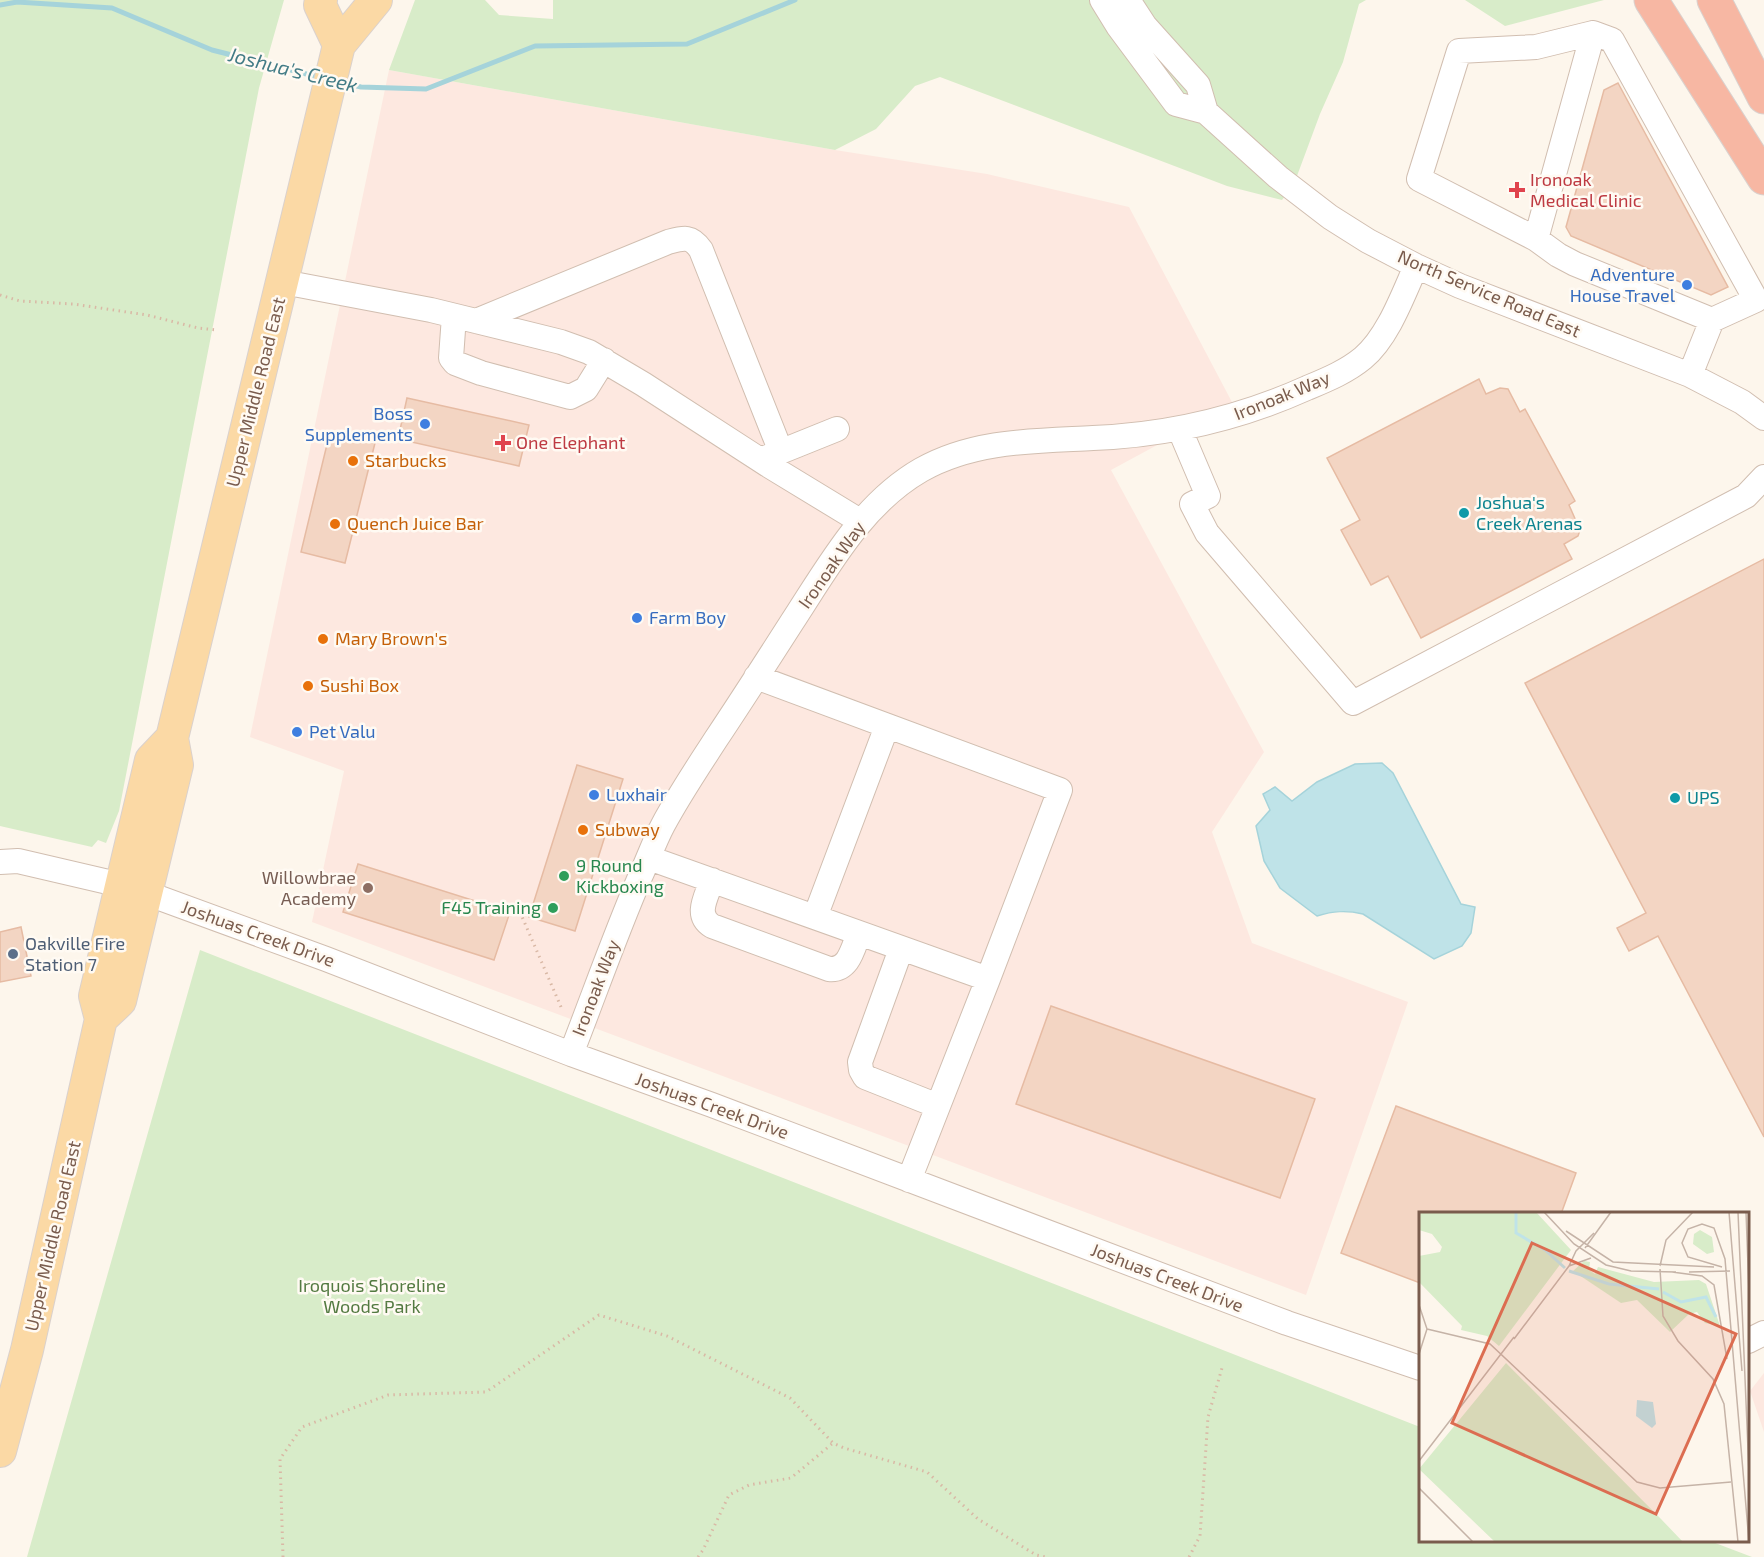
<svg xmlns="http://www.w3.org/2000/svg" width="1764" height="1557" viewBox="0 0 1764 1557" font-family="'Exo 2',sans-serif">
	<rect width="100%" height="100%" fill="#fdf6ec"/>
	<!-- commercial -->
	<path fill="#fde8e0" d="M 389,70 L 835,150 L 987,174 L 1129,207 L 1233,404 L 1111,470 L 1264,752 L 1212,832 L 1252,943 L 1408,1002 L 1306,1295 L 312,922 L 344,771 L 250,737 Z
		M 1764,1373 L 1764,1432 L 1750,1391 Z"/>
	<!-- green -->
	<path fill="#d8ecc9" d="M 0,0 L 284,0 L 259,88 L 119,811 L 106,843 L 98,840 L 92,847 L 0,826 Z
		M 415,0 L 485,0 L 499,15 L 553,19 L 553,0 L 1366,0 L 1359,4 L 1343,62 L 1320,114 L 1294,184 L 1282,200 L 1227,186 L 940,77 L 915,86 L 876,129 L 835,150 L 389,70 Z
		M 1465,0 L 1604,0 L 1505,26 Z
		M 200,950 L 1420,1427 L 1420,1540 L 1710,1541 L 1752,1557 L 27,1557 Z"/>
	<!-- water -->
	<path fill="#bfe3e8" stroke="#a5d3da" stroke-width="1.5" d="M 1382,763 L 1393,773 L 1461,904 L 1475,907 L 1471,933 L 1462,946 L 1434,959 L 1363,914 C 1346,910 1333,911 1317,916 L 1280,888 L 1264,861 L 1256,826 L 1270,810 L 1263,794 L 1275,787 L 1292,801 L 1317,782 L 1355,764 Z"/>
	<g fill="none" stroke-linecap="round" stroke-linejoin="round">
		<!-- stream -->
		<path stroke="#a5d3da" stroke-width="5" d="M 0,5 L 17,2 L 112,8 L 212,50 L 322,78
			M 340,82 L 361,87 L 426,89 L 535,46 L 687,44 L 795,0"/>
	</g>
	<!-- building -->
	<path fill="#f3d5c3" stroke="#e6bba3" stroke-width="1.5" d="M 1618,83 L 1728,287 L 1711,295 L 1571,236 L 1566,227 L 1604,90 Z
		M 1479,379 L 1486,394 L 1500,388 L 1508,389 L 1520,412 L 1525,409 L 1575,501 L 1569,505 L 1580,530 L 1578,536 L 1564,544 L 1572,559 L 1421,638 L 1388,576 L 1371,585 L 1341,530 L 1360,520 L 1327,458 Z
		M 407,398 L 529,425 L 519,466 L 398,439 Z
		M 330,432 L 375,443 L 345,563 L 301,552 Z
		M 1764,559 L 1764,1137 L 1658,936 L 1629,951 L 1617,928 L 1646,913 L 1525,683 Z
		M 577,765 L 623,779 L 575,931 L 529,917 Z
		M 358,864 L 510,912 L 494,960 L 343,912 Z
		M 21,927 L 31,976 L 0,982 L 0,932 Z
		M 1051,1006 L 1315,1099 L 1280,1198 L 1016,1104 Z
		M 1396,1106 L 1576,1173 L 1561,1214 L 1420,1214 L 1420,1283 L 1341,1253 Z"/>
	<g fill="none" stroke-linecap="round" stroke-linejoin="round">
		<!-- minor casing -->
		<g stroke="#d1beb0" stroke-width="26">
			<path id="minor" d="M 1102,0 L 1118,26 L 1176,104 L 1206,112 L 1278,177 L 1330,217 L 1368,241 L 1416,266 L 1460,286 L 1690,375 L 1742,402 L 1764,418
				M 1128,0 L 1145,26 L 1198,85 L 1206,112
				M 1536,239 L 1419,179 L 1459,51 L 1536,47 L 1593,33
				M 283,282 L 431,310 L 561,342 L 589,352 L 643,384 L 768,465 L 860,521
				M 454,316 L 451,358 L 455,363 L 481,373 L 570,397 L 586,389 L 604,360
				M 476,321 L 668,242 C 683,238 691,235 701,250 L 781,452
				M 1690,375 L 1712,320 L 1756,300 L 1612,40 L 1593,33 L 1536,239 L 1558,255 L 1575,264 L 1712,320
				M 1180,430 L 1208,496 L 1192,504 L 1207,533 L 1353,703 L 1746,496 L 1764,477
				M 765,458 L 837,429
				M 756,677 L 1060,790 L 988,979 L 909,1180
				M 649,858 L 988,979
				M 0,862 L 18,861 L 121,885 L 146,893 L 326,959 L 571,1054 L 712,1105 L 1287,1323 L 1420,1368
				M 712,880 C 707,896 694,915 712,926 L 829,969 C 849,971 853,948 859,933
				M 815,917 L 887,726
				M 901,949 L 860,1062 L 861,1070 L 865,1077 L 938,1106
				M 571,1054 C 594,995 615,935 640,877 C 648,860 654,842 663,825 C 679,795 698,767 716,739 C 742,700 767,661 792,622 C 828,567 862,504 921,470 C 974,440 1035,441 1093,438 C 1169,435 1238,419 1307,388 C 1326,380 1346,372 1363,358 C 1388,337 1403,295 1416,266
				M 1748,1341 L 1764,1333"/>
		</g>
		<!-- major casing -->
		<g stroke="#dad1cd" stroke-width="34">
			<path id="major" d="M 321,0 L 320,5 L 339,45
				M 101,1019 L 120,1001 L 177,765 L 172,738 L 339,45 L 376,0
				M 0,1451 L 27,1350 L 101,1019 L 95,996 L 151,760 L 172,738"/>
		</g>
		<!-- highway casing -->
		<g stroke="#dad1cd" stroke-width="35">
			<path id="highway" d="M 1651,0 L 1764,178
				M 1714,0 L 1764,97"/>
		</g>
		<!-- path -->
		<path stroke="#d9b8a5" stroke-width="3" stroke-dasharray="1.5 4.5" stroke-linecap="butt" d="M 0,295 L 20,301 L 73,304 L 147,315 L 198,328 L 217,330
			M 520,912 L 561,1007
			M 283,1557 L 280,1459 L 302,1427 L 388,1395 L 486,1392 L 599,1315 L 667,1336 L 790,1398 L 833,1443 L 844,1448 L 927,1472 L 978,1519 L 1036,1555 L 1046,1557
			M 698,1557 L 703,1550 L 729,1495 L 749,1485 L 791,1478 L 833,1443
			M 1189,1557 L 1200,1536 L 1208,1417 L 1222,1368"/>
		<!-- minor -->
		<use href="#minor" stroke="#fff" stroke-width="24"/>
		<!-- major -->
		<use href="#major" stroke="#fbd9a5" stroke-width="32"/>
		<!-- highway -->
		<use href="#highway" stroke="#f7b7a3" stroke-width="33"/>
	</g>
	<!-- markers -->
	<g fill="#e0444e" stroke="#fffaf3" stroke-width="2">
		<path d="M1514 181h6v6h6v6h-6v6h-6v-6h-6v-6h6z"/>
		<path d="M500 434h6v6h6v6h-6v6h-6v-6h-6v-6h6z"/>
	</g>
	<g fill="#3f7fe0" stroke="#fffaf3" stroke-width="2">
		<circle cx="1687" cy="285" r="6"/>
		<circle cx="425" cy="424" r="6"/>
		<circle cx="637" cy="618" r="6"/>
		<circle cx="297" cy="732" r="6"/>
		<circle cx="594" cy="795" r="6"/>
	</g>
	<g fill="#e8710a" stroke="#fffaf3" stroke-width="2">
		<circle cx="353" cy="461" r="6"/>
		<circle cx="335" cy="524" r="6"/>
		<circle cx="323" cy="639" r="6"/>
		<circle cx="308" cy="686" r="6"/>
		<circle cx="583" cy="830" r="6"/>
	</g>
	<g fill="#0f9aa8" stroke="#fffaf3" stroke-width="2">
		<circle cx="1464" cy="513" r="6"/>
		<circle cx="1675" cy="798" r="6"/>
	</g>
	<g fill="#2e9e5b" stroke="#fffaf3" stroke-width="2">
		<circle cx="564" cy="876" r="6"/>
		<circle cx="553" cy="908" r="6"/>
	</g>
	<circle fill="#8d6e63" stroke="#fffaf3" stroke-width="2" cx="368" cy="888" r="6"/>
	<circle fill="#5c6f8a" stroke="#fffaf3" stroke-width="2" cx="13" cy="954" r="6"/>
	<g text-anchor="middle" stroke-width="5" stroke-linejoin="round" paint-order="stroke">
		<!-- health labels -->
		<g font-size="18" fill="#be3a42" stroke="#fffaf3" text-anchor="start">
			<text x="1530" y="186">Ironoak<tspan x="1530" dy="21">Medical Clinic</tspan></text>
			<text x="516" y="449">One Elephant</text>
		</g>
		<!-- shop labels -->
		<g font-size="18" fill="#366cbe" stroke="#fffaf3" text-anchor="start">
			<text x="1675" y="281" text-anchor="end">Adventure<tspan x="1675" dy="21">House Travel</tspan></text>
			<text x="413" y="420" text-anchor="end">Boss<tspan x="413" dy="21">Supplements</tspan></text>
			<text x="649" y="624">Farm Boy</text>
			<text x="309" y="738">Pet Valu</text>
			<text x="606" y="801">Luxhair</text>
		</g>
		<!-- street labels -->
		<g font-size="18" fill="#7a5c4d" stroke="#fffaf3">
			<text transform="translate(1489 294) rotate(23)" y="6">North Service Road East</text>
			<text transform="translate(256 392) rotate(-76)" y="6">Upper Middle Road East</text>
			<text transform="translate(1282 396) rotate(-22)" y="6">Ironoak Way</text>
			<text transform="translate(832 565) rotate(-55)" y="6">Ironoak Way</text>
			<text transform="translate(258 934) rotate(20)" y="6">Joshuas Creek Drive</text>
			<text transform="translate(596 988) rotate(-69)" y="6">Ironoak Way</text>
			<text transform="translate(712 1106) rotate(20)" y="6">Joshuas Creek Drive</text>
			<text transform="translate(53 1236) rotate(-77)" y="6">Upper Middle Road East</text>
			<text transform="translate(1167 1278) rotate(21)" y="6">Joshuas Creek Drive</text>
		</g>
		<!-- food labels -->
		<g font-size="18" fill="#c56008" stroke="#fffaf3" text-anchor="start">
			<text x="365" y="467">Starbucks</text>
			<text x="347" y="530">Quench Juice Bar</text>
			<text x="335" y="645">Mary Brown's</text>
			<text x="320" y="692">Sushi Box</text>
			<text x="595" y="836">Subway</text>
		</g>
		<!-- culture labels -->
		<g font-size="18" fill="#0d838f" stroke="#fffaf3" text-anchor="start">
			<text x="1476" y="509">Joshua's<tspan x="1476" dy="21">Creek Arenas</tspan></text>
			<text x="1687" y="804">UPS</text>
		</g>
		<!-- leisure labels -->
		<g font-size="18" fill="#27864d" stroke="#fffaf3" text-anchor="start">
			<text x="576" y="872">9 Round<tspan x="576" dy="21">Kickboxing</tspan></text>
			<text x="541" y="914" text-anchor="end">F45 Training</text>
		</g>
		<!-- education labels -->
		<g font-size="18" fill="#785e54" stroke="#fffaf3" text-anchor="end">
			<text x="356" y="884">Willowbrae<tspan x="356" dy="21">Academy</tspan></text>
		</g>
		<!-- service labels -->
		<g font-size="18" fill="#4e5e75" stroke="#fffaf3" text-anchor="start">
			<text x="25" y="950">Oakville Fire<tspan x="25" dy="21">Station 7</tspan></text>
		</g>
		<!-- park labels -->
		<g font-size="18" fill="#537a41" stroke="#fffaf3">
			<text x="372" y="1292">Iroquois Shoreline<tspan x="372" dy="21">Woods Park</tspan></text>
		</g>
		<!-- water labels -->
		<g font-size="20" font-style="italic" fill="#437c86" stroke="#fffaf3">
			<text transform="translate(293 70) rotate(14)" y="7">Joshua's Creek</text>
		</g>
	</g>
	<!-- overview -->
	<g transform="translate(1419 1212)">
		<rect width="330" height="330" fill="#fdf6ec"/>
		<path d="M 0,0 L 117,0 L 152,38 L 80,134 L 68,124 L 42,118 L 43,114 L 0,70 L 0,44 L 21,40 L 23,35 L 13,22 L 0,18 ZM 281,18 L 293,25 L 295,40 L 288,42 L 274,32 L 275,22 ZM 165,49 L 171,50 L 170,58 L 176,62 L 179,55 L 235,70 L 280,68 L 287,72 L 301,114 L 286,111 L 278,100 L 270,102 L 251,120 L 218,88 L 202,91 L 154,59 ZM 87,151 L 242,307 L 264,330 L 76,330 L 0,257 Z" fill="#d8ecc9"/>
		<path d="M 218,188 L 234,190 L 237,212 L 233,216 L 217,204 Z" fill="#bfe3e8"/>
		<path fill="none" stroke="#bfe3e8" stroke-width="3" d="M 97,0 L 97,21 L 126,38 L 146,56M 150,59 L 190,72 L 240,77M 244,80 L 262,90 L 287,85 L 297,105"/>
		<path fill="none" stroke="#c5b3a7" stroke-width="1.5" d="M 125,0 L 155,32 L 187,53 L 212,59 L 257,60M 310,0 L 323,159M 319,0 L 330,261M 327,0 L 330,81M 147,19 L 194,50 L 295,55M 166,36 L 192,0M 150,54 L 157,39 L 175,21M 241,54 L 247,28 L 274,0M 303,55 L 269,45 L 263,31 L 269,17 L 283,12 L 295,16 L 306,47 L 330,330M 241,57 L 244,104 L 259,129 L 294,167 L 305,192 L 319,330M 253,60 L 283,64 L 295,73 L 308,147M 270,60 L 311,59M 0,93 L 8,117 L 0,142M 8,117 L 71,132 L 218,270 L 241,276 L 312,270M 95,127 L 150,54 L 172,46M 0,249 L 95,125M 0,276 L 54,330"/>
		<path fill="#dc6d51" fill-opacity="0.15" stroke="#dc6d51" stroke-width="3" d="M 113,31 L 317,122 L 237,302 L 33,211 Z"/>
		<rect width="330" height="330" fill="none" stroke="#7a5c4d" stroke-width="3"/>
	</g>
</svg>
